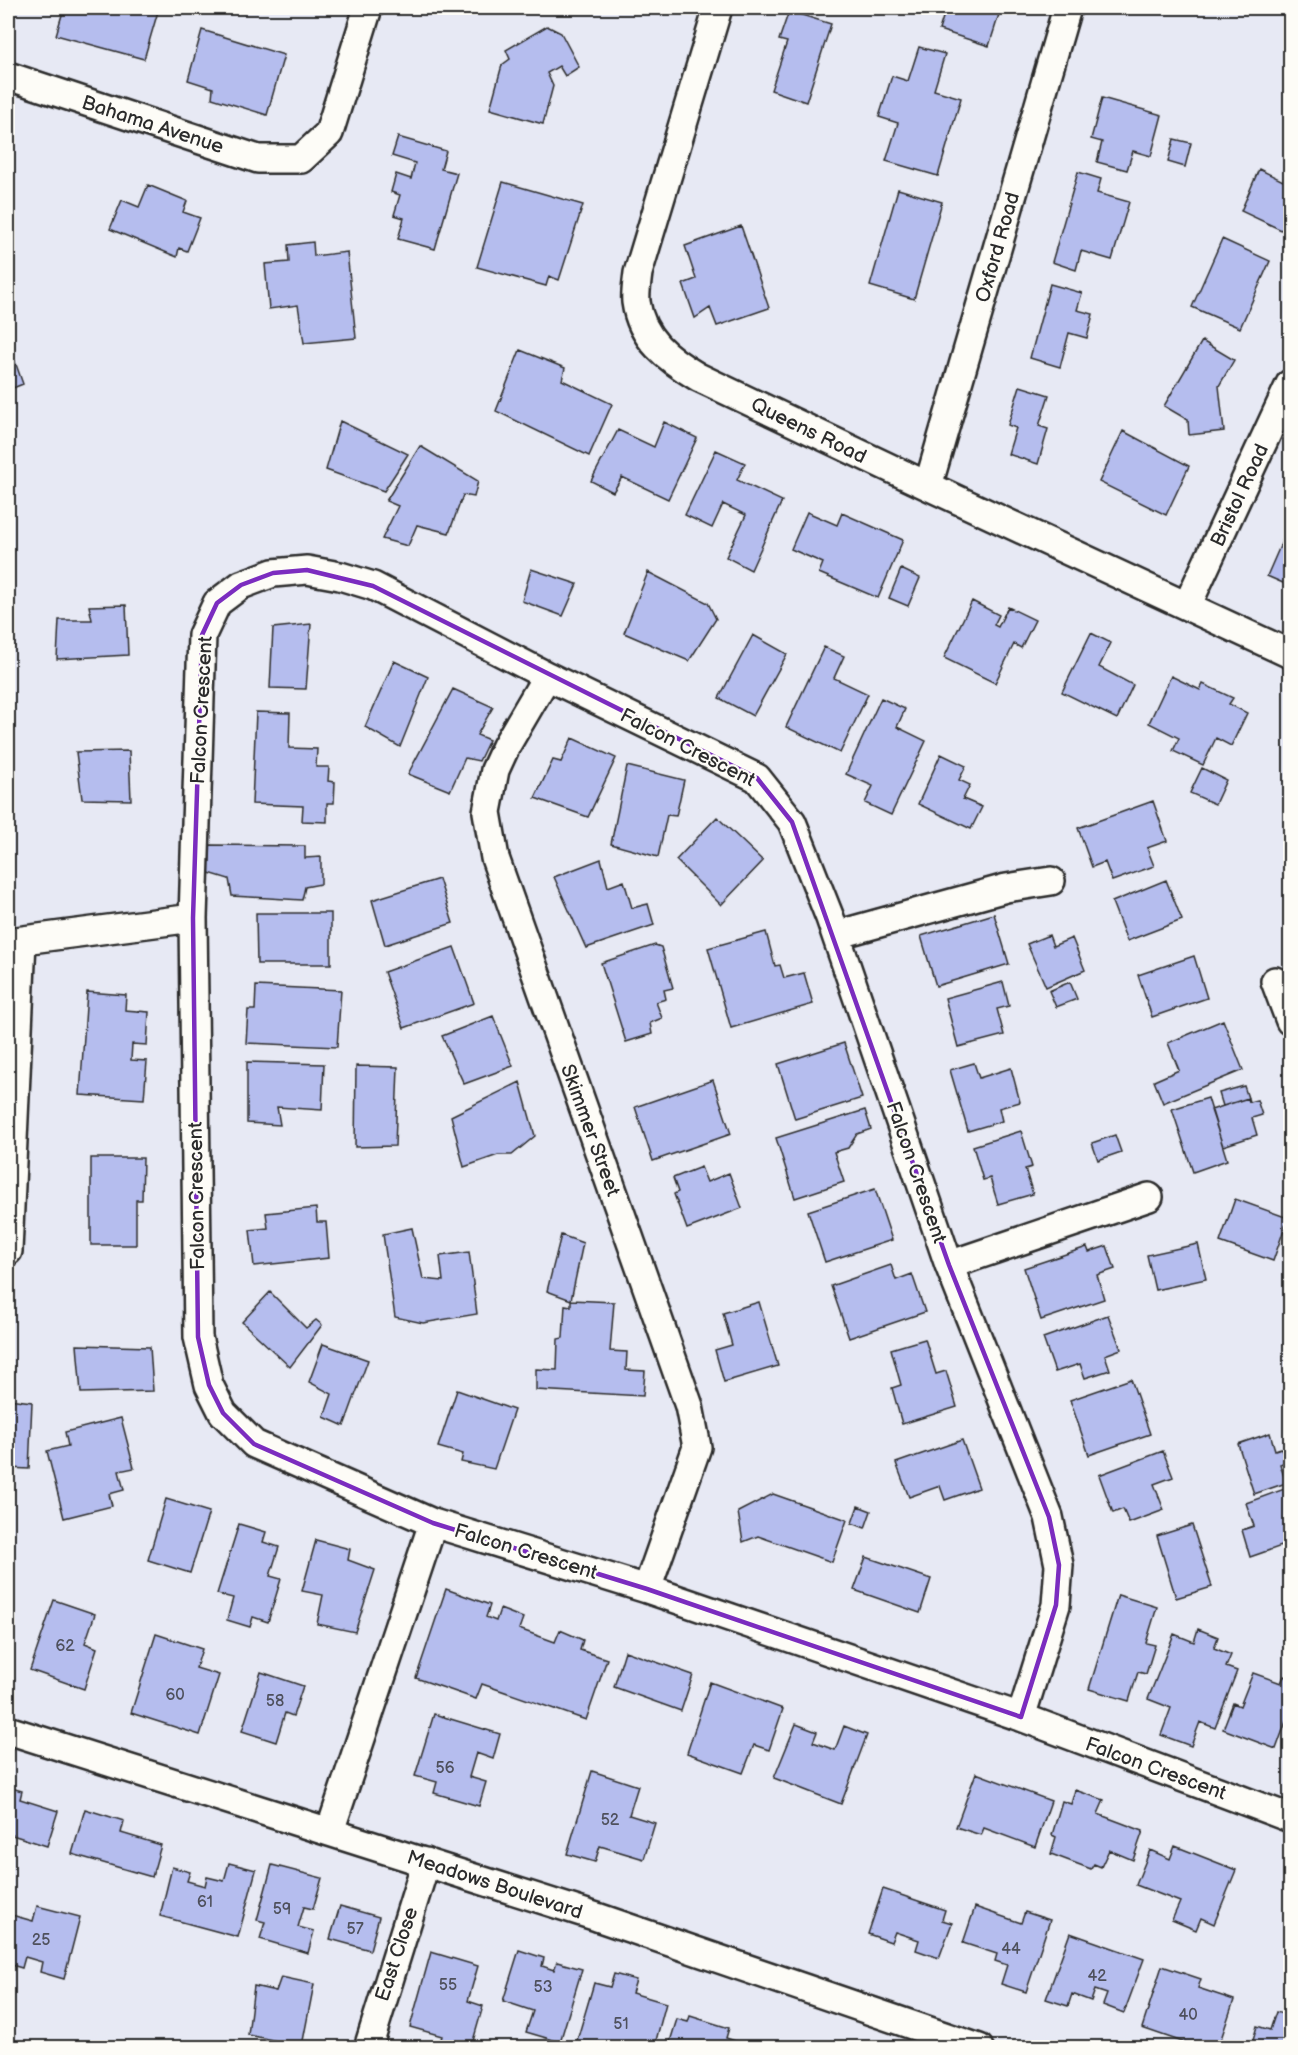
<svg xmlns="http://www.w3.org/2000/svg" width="1298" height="2055" viewBox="0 0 1298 2055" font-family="'Balsamiq Sans',sans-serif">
	<rect width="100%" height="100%" fill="#e7e9f4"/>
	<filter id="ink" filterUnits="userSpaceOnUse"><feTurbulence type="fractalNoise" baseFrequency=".0167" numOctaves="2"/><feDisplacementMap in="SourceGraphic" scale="12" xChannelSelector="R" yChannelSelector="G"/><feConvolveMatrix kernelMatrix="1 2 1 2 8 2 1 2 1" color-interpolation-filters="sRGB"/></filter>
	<g filter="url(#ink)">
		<!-- building -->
		<path fill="#b5bdee" stroke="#2b2b2b" stroke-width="1.5" d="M 64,8 L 159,8 L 144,59 L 56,35 Z
			M 946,8 L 1001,8 L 989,46 L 939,30 Z
			M 789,11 L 831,24 L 806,102 L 771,90 L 787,42 L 779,40 Z
			M 547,26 L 561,33 L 579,67 L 565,76 L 559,66 L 547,73 L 553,86 L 543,124 L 490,109 L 502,65 L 510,59 L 506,50 Z
			M 202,30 L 284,55 L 267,115 L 212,98 L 213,88 L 188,80 Z
			M 919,47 L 945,54 L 934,90 L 961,98 L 938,176 L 886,161 L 898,123 L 879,117 L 892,76 L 908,81 Z
			M 1102,98 L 1162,115 L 1151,156 L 1133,151 L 1127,170 L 1097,162 L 1102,142 L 1091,139 Z
			M 398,137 L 446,151 L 441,169 L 457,173 L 435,249 L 398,239 L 404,218 L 394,215 L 400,195 L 391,192 L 396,174 L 411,179 L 415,163 L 392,156 Z
			M 1174,139 L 1191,143 L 1185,167 L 1168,162 Z
			M 1290,166 L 1290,234 L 1241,211 L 1259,169 L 1283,181 Z
			M 1078,172 L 1101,179 L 1097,193 L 1129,202 L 1112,260 L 1081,251 L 1076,270 L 1052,262 Z
			M 503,182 L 583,205 L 559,280 L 549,276 L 546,286 L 477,267 Z
			M 148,185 L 187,201 L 183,212 L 200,218 L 187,251 L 179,248 L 177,257 L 110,229 L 122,200 L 139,207 Z
			M 898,189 L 942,202 L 914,299 L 870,286 Z
			M 741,226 L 769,308 L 717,326 L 710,308 L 695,318 L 683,284 L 696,279 L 685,246 Z
			M 1222,239 L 1270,261 L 1240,328 L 1192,307 Z
			M 313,242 L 314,256 L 347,252 L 356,338 L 304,343 L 298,305 L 269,309 L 265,264 L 289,262 L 288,245 Z
			M 1050,284 L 1082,293 L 1077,310 L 1093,314 L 1087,338 L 1069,333 L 1060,367 L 1030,358 Z
			M 1202,341 L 1234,360 L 1219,386 L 1224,431 L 1189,435 L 1188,420 L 1164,406 Z
			M 520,350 L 565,368 L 562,380 L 612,404 L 589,456 L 496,411 Z
			M 13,356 L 23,384 L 8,390 L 8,358 Z
			M 1020,386 L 1049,395 L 1039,426 L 1048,429 L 1038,464 L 1008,454 L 1016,428 L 1008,425 Z
			M 340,421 L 408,454 L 384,491 L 326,470 Z
			M 664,422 L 697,438 L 668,499 L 622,477 L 613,492 L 591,481 L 618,430 L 654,447 Z
			M 1123,431 L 1189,466 L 1166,515 L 1099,482 Z
			M 420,446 L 478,481 L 474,497 L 463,495 L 449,533 L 417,525 L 408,546 L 382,539 L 398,506 L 386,501 Z
			M 716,450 L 745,463 L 737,480 L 782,501 L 751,570 L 726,557 L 746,515 L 723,504 L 712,528 L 685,515 Z
			M 807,512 L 837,525 L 842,513 L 903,540 L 878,598 L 819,573 L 823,563 L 791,549 Z
			M 1284,537 L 1290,540 L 1290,586 L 1267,576 Z
			M 531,569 L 577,584 L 563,616 L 522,601 Z
			M 901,569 L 920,578 L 908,606 L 889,598 Z
			M 648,572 L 708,603 L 716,619 L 689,661 L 624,633 Z
			M 972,601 L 999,615 L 994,625 L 998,627 L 1008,607 L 1035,620 L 1021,648 L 1014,644 L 995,683 L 944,658 Z
			M 126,605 L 128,655 L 57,659 L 59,620 L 92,620 L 89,606 Z
			M 311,624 L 306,689 L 270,688 L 273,628 Z
			M 1091,633 L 1111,643 L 1099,667 L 1133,685 L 1117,719 L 1062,692 Z
			M 753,635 L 787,654 L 753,716 L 719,698 Z
			M 824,647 L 844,656 L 834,678 L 868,694 L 840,753 L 786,727 Z
			M 394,661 L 428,677 L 400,747 L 365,727 Z
			M 1171,676 L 1200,690 L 1203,684 L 1233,698 L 1229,704 L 1247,713 L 1231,746 L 1216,738 L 1203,765 L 1173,751 L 1179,738 L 1149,723 Z
			M 453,689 L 493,707 L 477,735 L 489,740 L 479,761 L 465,758 L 450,791 L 408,774 Z
			M 881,698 L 905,709 L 897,727 L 926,741 L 891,815 L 865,803 L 873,786 L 846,774 Z
			M 256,712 L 290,713 L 289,748 L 317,749 L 316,767 L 329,767 L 328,781 L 335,782 L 334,803 L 327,803 L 327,822 L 302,821 L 303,806 L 252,804 Z
			M 572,738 L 616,758 L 588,817 L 535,798 L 553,760 L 561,762 Z
			M 129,751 L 131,800 L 82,799 L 76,752 Z
			M 941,754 L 966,766 L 959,780 L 970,785 L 963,799 L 982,807 L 971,829 L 918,804 Z
			M 627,766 L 684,780 L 676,816 L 667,815 L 658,857 L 611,844 Z
			M 1202,768 L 1226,780 L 1215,804 L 1190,793 Z
			M 1153,801 L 1167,841 L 1147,848 L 1154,866 L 1112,881 L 1105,862 L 1092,867 L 1078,828 Z
			M 717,817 L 763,861 L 721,905 L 676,860 Z
			M 210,845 L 305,846 L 305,858 L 321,857 L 321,884 L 305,887 L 302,900 L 232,896 L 229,879 L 209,873 Z
			M 601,859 L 608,887 L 624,881 L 632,908 L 648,904 L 654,925 L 586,948 L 554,877 Z
			M 439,879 L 453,923 L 385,945 L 372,900 Z
			M 1166,880 L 1182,920 L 1127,941 L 1112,902 Z
			M 256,913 L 331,913 L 331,964 L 257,964 Z
			M 994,914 L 1009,964 L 936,986 L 921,936 Z
			M 766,932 L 775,966 L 780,965 L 784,978 L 804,973 L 813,1004 L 731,1028 L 708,948 Z
			M 1049,935 L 1053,946 L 1072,938 L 1085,970 L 1046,987 L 1027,944 Z
			M 655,945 L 661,947 L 673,988 L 664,990 L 666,999 L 656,1002 L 662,1018 L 650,1023 L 652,1034 L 626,1042 L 601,963 Z
			M 454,947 L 474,1003 L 404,1028 L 384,972 Z
			M 1194,956 L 1207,998 L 1152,1017 L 1138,975 Z
			M 1003,982 L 1009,1006 L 997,1009 L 1004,1035 L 958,1047 L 945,998 Z
			M 1070,982 L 1077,999 L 1056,1007 L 1049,991 Z
			M 256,986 L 341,990 L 337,1047 L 246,1043 L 248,1010 L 255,1010 Z
			M 87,992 L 126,995 L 125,1010 L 149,1012 L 147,1045 L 132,1044 L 131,1060 L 147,1061 L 144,1099 L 80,1095 Z
			M 493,1016 L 513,1066 L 464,1084 L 442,1036 Z
			M 1223,1020 L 1243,1070 L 1163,1103 L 1154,1081 L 1179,1070 L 1168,1043 Z
			M 844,1043 L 862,1098 L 795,1119 L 778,1064 Z
			M 247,1062 L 324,1064 L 322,1110 L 277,1107 L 280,1125 L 247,1123 Z
			M 974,1063 L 979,1078 L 1011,1068 L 1020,1102 L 999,1108 L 1002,1121 L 968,1131 L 950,1070 Z
			M 356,1066 L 398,1067 L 395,1146 L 355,1147 Z
			M 713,1080 L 731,1134 L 653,1161 L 635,1107 Z
			M 520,1082 L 535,1136 L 512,1155 L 498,1155 L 464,1167 L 451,1116 Z
			M 1244,1086 L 1248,1098 L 1223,1106 L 1219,1093 Z
			M 1208,1098 L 1227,1160 L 1193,1172 L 1172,1109 Z
			M 1248,1098 L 1249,1102 L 1257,1100 L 1262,1115 L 1252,1118 L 1257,1135 L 1223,1146 L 1211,1110 Z
			M 865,1110 L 871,1129 L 857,1134 L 848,1148 L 834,1152 L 844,1182 L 795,1198 L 776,1138 Z
			M 1021,1131 L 1032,1167 L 1025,1169 L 1033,1194 L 998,1204 L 990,1178 L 983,1180 L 973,1146 Z
			M 1115,1135 L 1121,1152 L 1098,1160 L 1092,1143 Z
			M 91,1158 L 143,1158 L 142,1200 L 136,1200 L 136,1245 L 91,1245 Z
			M 701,1167 L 707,1182 L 729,1173 L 742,1208 L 687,1229 L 674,1194 L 678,1192 L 673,1178 Z
			M 875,1189 L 892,1240 L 825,1262 L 808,1211 Z
			M 1235,1199 L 1288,1218 L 1273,1261 L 1220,1242 Z
			M 316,1208 L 317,1222 L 326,1222 L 329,1258 L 254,1266 L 250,1230 L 268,1228 L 266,1213 Z
			M 412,1228 L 423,1279 L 443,1281 L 440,1256 L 469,1252 L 477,1314 L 423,1323 L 395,1317 L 383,1234 Z
			M 561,1235 L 583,1243 L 571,1300 L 547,1291 Z
			M 1198,1244 L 1206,1279 L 1155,1290 L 1147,1255 Z
			M 1107,1246 L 1115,1269 L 1097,1275 L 1104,1299 L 1041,1320 L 1024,1268 L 1087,1247 L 1089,1252 Z
			M 891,1265 L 896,1280 L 912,1274 L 925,1312 L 849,1338 L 831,1286 Z
			M 270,1292 L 306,1328 L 316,1320 L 322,1325 L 290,1367 L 242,1322 Z
			M 571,1300 L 614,1302 L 610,1351 L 627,1352 L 626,1370 L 645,1371 L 643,1396 L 536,1390 L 536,1369 L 557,1370 L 558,1339 L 563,1338 L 565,1305 L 571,1306 Z
			M 759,1302 L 778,1366 L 724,1382 L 715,1350 L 732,1345 L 723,1313 Z
			M 1108,1315 L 1121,1349 L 1105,1355 L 1110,1370 L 1085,1378 L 1080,1364 L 1055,1372 L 1043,1338 Z
			M 925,1339 L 936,1374 L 946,1371 L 957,1407 L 902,1424 L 892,1388 L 901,1385 L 891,1349 Z
			M 323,1344 L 368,1360 L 344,1426 L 324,1417 L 332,1394 L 309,1382 Z
			M 77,1345 L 150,1347 L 153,1391 L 81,1393 Z
			M 1131,1379 L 1150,1434 L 1089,1455 L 1070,1400 Z
			M 457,1390 L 514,1410 L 494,1469 L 461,1462 L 463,1454 L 438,1447 Z
			M 8,1399 L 32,1402 L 29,1469 L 8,1468 Z
			M 121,1418 L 134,1468 L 119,1471 L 124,1490 L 109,1494 L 112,1506 L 64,1518 L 47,1451 L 68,1446 L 65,1432 Z
			M 1270,1433 L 1275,1450 L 1281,1448 L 1286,1462 L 1280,1464 L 1286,1483 L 1254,1494 L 1238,1444 Z
			M 962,1440 L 979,1488 L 945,1500 L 940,1486 L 909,1497 L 896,1463 Z
			M 1163,1451 L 1173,1477 L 1154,1484 L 1164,1510 L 1129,1523 L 1123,1509 L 1113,1513 L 1099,1475 Z
			M 1290,1487 L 1290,1543 L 1250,1557 L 1242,1530 L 1254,1526 L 1246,1503 Z
			M 773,1494 L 847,1520 L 832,1562 L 758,1536 L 743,1542 L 738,1512 Z
			M 166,1499 L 209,1512 L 190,1573 L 148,1560 Z
			M 858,1506 L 871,1511 L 865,1528 L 852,1523 Z
			M 239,1524 L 266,1532 L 263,1542 L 279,1547 L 270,1576 L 281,1579 L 268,1622 L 253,1617 L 250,1627 L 227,1620 L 233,1598 L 217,1594 Z
			M 1192,1525 L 1212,1587 L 1176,1598 L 1157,1536 Z
			M 316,1540 L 350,1549 L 348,1560 L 375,1570 L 355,1632 L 317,1624 L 323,1595 L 302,1591 Z
			M 866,1557 L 931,1579 L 920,1613 L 854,1590 Z
			M 446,1589 L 490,1605 L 486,1617 L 496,1621 L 500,1609 L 523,1618 L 519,1629 L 555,1642 L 560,1630 L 583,1640 L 580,1650 L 607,1659 L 586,1720 L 482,1684 L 476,1699 L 416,1678 Z
			M 1118,1595 L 1157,1607 L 1146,1643 L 1155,1645 L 1146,1674 L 1138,1672 L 1129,1701 L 1089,1689 Z
			M 54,1600 L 95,1614 L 85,1643 L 97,1648 L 84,1689 L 30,1670 Z
			M 1198,1629 L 1218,1637 L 1214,1648 L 1231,1655 L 1226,1667 L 1237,1671 L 1215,1728 L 1200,1722 L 1191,1746 L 1161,1735 L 1171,1708 L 1148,1699 L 1174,1634 L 1194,1642 Z
			M 156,1634 L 202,1649 L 196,1668 L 219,1675 L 200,1735 L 131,1713 Z
			M 625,1651 L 693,1675 L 681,1711 L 614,1687 Z
			M 261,1672 L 303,1686 L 293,1716 L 285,1713 L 276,1742 L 242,1731 Z
			M 1253,1673 L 1281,1683 L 1284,1676 L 1290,1679 L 1290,1717 L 1288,1716 L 1276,1749 L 1223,1729 L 1233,1703 L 1240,1706 Z
			M 710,1682 L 783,1709 L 769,1750 L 754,1745 L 743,1773 L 687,1753 Z
			M 434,1714 L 500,1734 L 493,1759 L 476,1753 L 469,1777 L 486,1782 L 479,1806 L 434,1793 L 437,1782 L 415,1776 Z
			M 796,1724 L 817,1732 L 813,1742 L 835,1750 L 844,1726 L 867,1735 L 841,1804 L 774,1778 Z
			M 592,1771 L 638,1786 L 629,1815 L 655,1823 L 644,1859 L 600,1846 L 595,1862 L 567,1854 Z
			M 976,1773 L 1051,1801 L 1035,1847 L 984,1828 L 981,1835 L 956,1827 Z
			M 8,1787 L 22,1791 L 20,1799 L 58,1811 L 47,1846 L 9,1834 L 11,1828 L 8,1827 Z
			M 1075,1790 L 1104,1800 L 1098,1814 L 1143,1831 L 1133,1860 L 1109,1850 L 1101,1867 L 1094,1864 L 1091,1869 L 1051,1854 L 1056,1837 L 1052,1835 L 1062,1801 L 1071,1804 Z
			M 85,1809 L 124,1821 L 121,1833 L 161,1845 L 152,1877 L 72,1854 Z
			M 1175,1846 L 1236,1870 L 1214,1924 L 1201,1918 L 1196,1930 L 1172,1920 L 1180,1902 L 1136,1885 L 1150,1850 L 1170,1859 Z
			M 229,1863 L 256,1870 L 238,1937 L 160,1916 L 172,1867 L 190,1872 L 187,1881 L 205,1886 L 207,1877 L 224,1881 Z
			M 272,1865 L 322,1878 L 313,1909 L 304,1907 L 298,1927 L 314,1931 L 308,1953 L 260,1939 L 265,1922 L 257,1920 Z
			M 883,1889 L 945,1910 L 942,1920 L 952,1923 L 939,1958 L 916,1950 L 919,1940 L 895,1932 L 891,1942 L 868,1934 Z
			M 37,1906 L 80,1917 L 64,1979 L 40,1972 L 42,1962 L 25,1957 L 22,1968 L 8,1964 L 8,1914 L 33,1921 Z
			M 340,1906 L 379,1917 L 370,1950 L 330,1939 Z
			M 975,1907 L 1021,1923 L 1025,1912 L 1050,1920 L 1026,1992 L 1001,1984 L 1007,1965 L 995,1961 L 997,1954 L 963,1943 Z
			M 1070,1933 L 1144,1959 L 1124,2013 L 1103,2005 L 1107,1994 L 1095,1990 L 1091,2001 L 1072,1994 L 1068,2006 L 1046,1999 Z
			M 519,1950 L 544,1958 L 542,1966 L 554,1970 L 557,1962 L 582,1969 L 560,2042 L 526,2032 L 533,2011 L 503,2001 Z
			M 431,1952 L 478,1966 L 468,2001 L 483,2006 L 471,2048 L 438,2048 L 442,2036 L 410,2027 Z
			M 1162,1966 L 1201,1979 L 1198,1988 L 1234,2000 L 1218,2048 L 1200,2048 L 1142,2028 Z
			M 614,1974 L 636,1980 L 632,1993 L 666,2003 L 654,2048 L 588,2048 L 576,2044 L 594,1983 L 610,1987 Z
			M 281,1977 L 314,1984 L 302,2046 L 248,2035 L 254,1986 L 276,1991 Z
			M 1276,2012 L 1290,2016 L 1290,2048 L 1251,2048 L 1257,2026 L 1270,2030 Z
			M 690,2016 L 729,2028 L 726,2038 L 751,2046 L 751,2048 L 668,2048 L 677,2019 L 688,2022 Z"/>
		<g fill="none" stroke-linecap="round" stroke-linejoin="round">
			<!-- minor casing -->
			<g stroke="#2b2b2b" stroke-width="32">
				<path id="minor" d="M 718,8 L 638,273 C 637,282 635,293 636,302 C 641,339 668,359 698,377 L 928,486 L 1290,654
					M 8,76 L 258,159 L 301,159 L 329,133 L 368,8
					M 928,486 L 1067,8
					M 1187,606 L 1290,384
					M 547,676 L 506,746 L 495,770 L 487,812 L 495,858 L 689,1406 L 697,1447 L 647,1589
					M 836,935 L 1006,888 L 1051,881
					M 8,942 L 193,918
					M 1275,981 L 1290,1021
					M 8,1251 L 22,941
					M 949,1265 L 1149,1197
					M 1021,1717 L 1056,1605 L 1059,1565 L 1049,1517 L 949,1265 L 830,918 L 792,822 L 757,778 L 547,676 L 373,586 L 340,576 L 307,570 L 273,573 L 241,585 L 217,603 L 202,635 L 193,918 L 198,1337 L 209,1385 L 223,1413 L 254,1444 L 433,1523 L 647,1589 L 1021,1717 L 1290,1818
					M 8,1730 L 597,1917 L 979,2048
					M 330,1831 L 433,1523
					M 368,2048 L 426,1862"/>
			</g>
			<!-- minor -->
			<use href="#minor" stroke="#fdfcf7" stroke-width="27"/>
		</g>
	</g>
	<!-- marked area -->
	<path fill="none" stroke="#7b2cbf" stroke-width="4.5" stroke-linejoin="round" d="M 307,570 L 373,586 L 757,778 L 792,822 L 949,1265 L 1049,1517 L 1059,1565 L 1056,1605 L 1021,1717 L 647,1589 L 433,1523 L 254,1444 L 223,1413 L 209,1385 L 198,1337 L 193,918 L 202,635 L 217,603 L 241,585 L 273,573 Z"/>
	<g text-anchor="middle" stroke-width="4.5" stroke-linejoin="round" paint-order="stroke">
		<!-- number labels -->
		<g font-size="16" fill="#4e505c">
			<text x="65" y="1651">62</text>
			<text x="175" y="1700">60</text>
			<text x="275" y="1706">58</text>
			<text x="445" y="1773">56</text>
			<text x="610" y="1825">52</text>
			<text x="205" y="1907">61</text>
			<text x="282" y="1914">59</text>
			<text x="355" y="1934">57</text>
			<text x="41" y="1945">25</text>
			<text x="1011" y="1954">44</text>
			<text x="1097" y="1981">42</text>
			<text x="448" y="1990">55</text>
			<text x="543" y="1992">53</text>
			<text x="1188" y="2020">40</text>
			<text x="621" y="2029">51</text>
		</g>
		<!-- street labels -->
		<g font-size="20" fill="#2b2b2b" stroke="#fdfcf7">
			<text transform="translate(153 124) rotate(18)" y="7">Bahama Avenue</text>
			<text transform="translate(997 247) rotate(-74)" y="7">Oxford Road</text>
			<text transform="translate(809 430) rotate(26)" y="7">Queens Road</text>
			<text transform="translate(1239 495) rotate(-65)" y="7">Bristol Road</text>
			<text transform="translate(201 710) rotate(-87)" y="7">Falcon Crescent</text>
			<text transform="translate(688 747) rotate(27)" y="7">Falcon Crescent</text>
			<text transform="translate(591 1130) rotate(70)" y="7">Skimmer Street</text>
			<text transform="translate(917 1172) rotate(71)" y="7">Falcon Crescent</text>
			<text transform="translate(196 1196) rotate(-91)" y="7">Falcon Crescent</text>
			<text transform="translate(526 1551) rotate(17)" y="7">Falcon Crescent</text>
			<text transform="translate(1156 1768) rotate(20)" y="7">Falcon Crescent</text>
			<text transform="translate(495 1884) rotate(18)" y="7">Meadows Boulevard</text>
			<text transform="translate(396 1954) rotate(-72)" y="7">East Close</text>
		</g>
	</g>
	<!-- margin -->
	<rect width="1298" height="2055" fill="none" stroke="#fdfcf7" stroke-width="30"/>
	<rect x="15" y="15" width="1268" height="2025" fill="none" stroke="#2b2b2b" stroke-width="2" filter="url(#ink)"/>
</svg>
